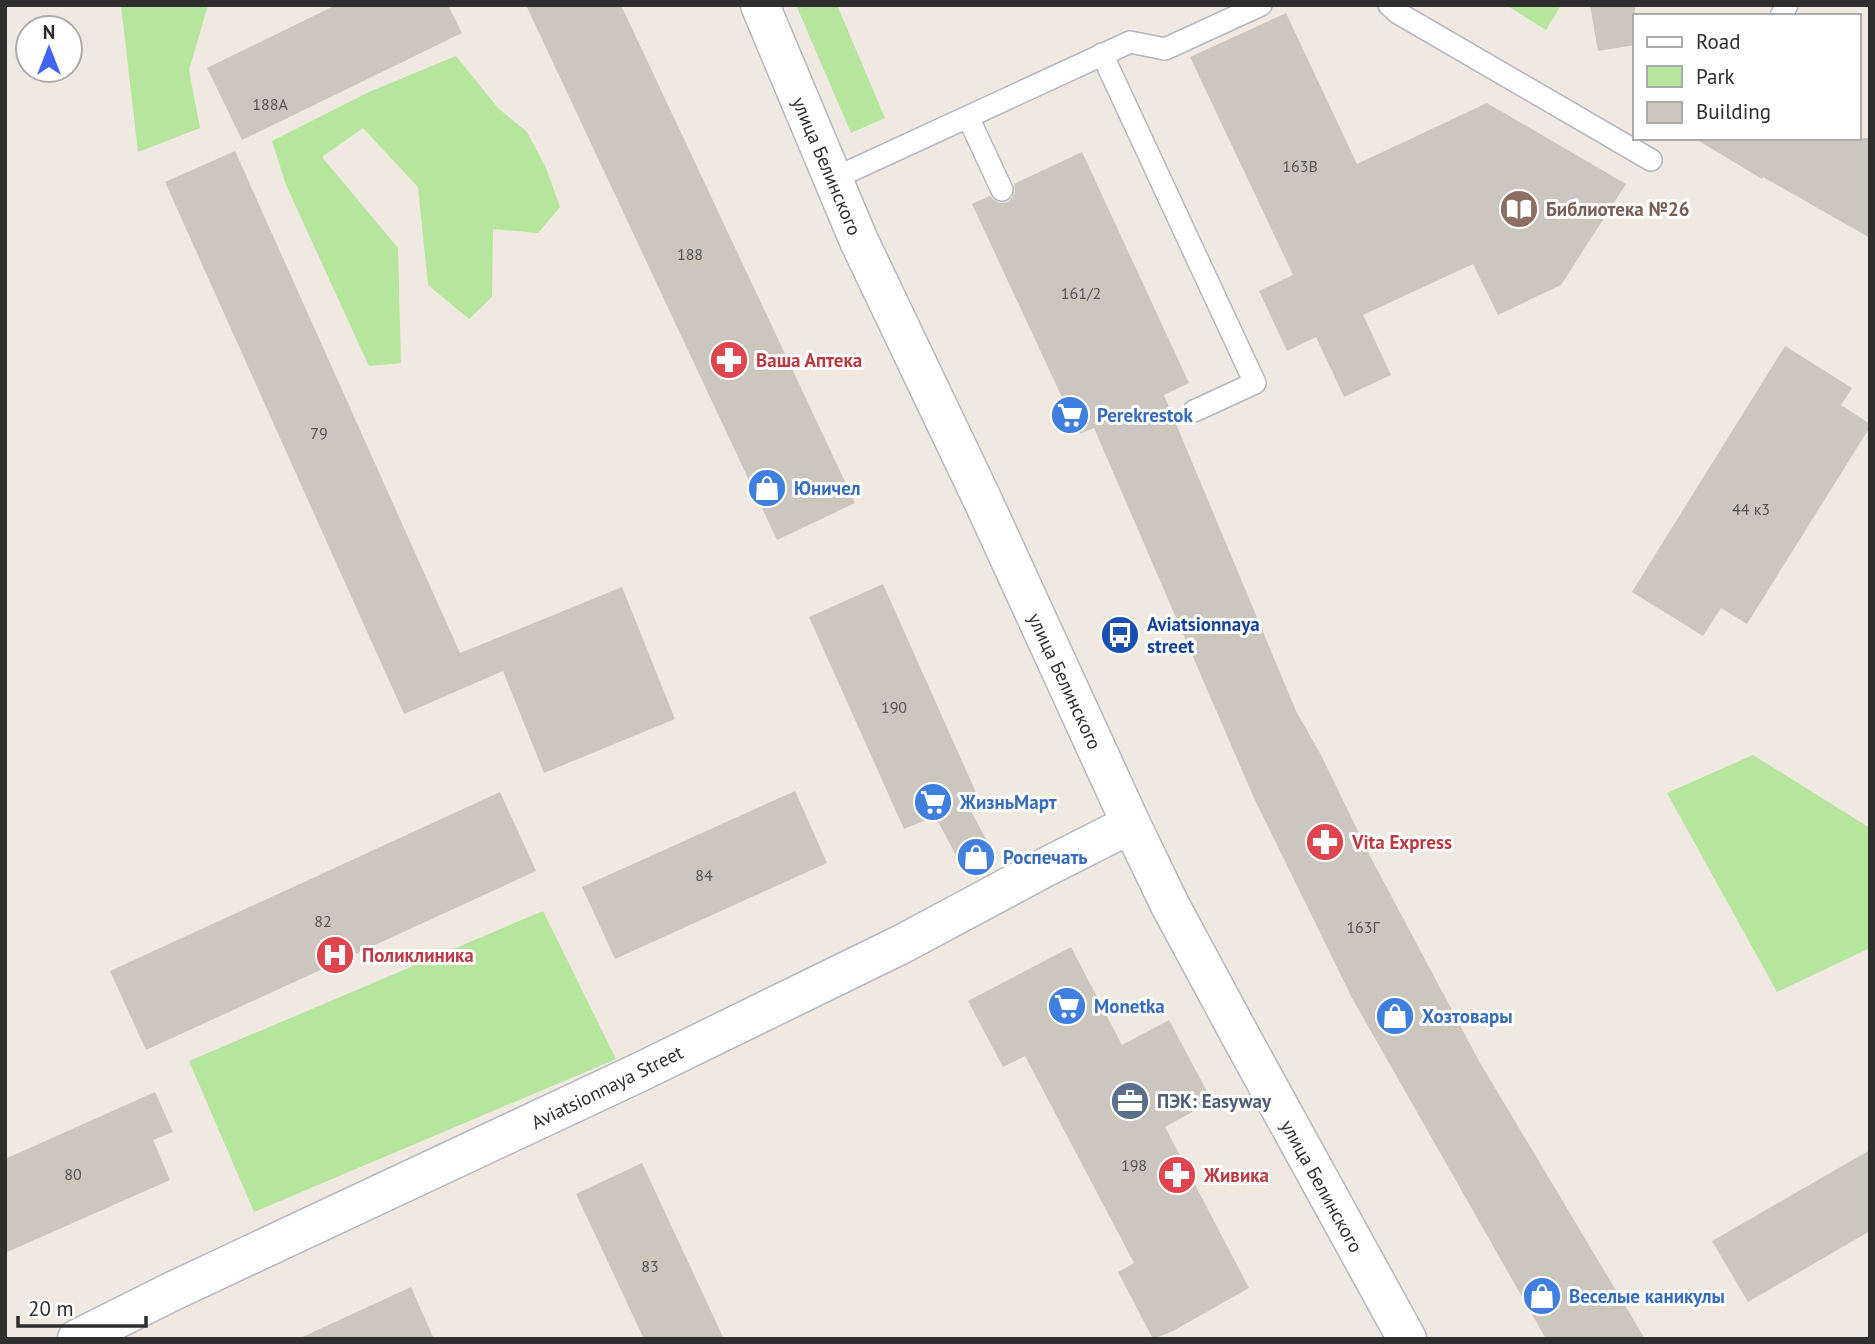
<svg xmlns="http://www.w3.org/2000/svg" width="1875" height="1344" viewBox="0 0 1875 1344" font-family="'PT Sans',sans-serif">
	<rect width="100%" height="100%" fill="#efe9e1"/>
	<!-- green -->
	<path fill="#b6e59e" d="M 121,5 L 208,5 L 189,70 L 200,128 L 138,152 Z
		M 796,5 L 837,5 L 885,118 L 851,133 Z
		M 1506,5 L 1561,5 L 1546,30 Z
		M 456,56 L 498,108 L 527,132 L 546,168 L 560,207 L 538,233 L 493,229 L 492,297 L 469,319 L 428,285 L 418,187 L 363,128 L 322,157 L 398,248 L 401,363 L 369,366 L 286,185 L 272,141 L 369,92 Z
		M 1753,755 L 1870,828 L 1870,948 L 1777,992 L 1667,793 Z
		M 543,911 L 616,1059 L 254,1212 L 189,1061 Z"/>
	<!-- building -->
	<path fill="#cbc7bf" d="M 336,5 L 448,5 L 462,33 L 242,140 L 207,68 Z
		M 526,5 L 621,5 L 855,503 L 777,540 Z
		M 1590,5 L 1635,5 L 1635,45 L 1598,51 Z
		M 1286,13 L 1357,164 L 1487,103 L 1626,184 L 1561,285 L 1498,315 L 1473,264 L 1363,315 L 1391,375 L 1344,397 L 1316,337 L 1287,351 L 1259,291 L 1293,275 L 1190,57 Z
		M 1694,138 L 1870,138 L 1870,238 L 1763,177 L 1762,179 Z
		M 235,151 L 460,653 L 622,587 L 675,719 L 544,773 L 503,671 L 404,714 L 165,182 Z
		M 1082,152 L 1189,383 L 1164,395 L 1296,711 L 1321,755 L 1370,856 L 1479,1061 L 1645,1339 L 1546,1339 L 1352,998 L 1254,798 L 1094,428 L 1079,434 L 972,204 L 990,196 L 994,200 L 1000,203 L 1008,202 L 1012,198 L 1015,192 L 1014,184 Z
		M 1785,346 L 1852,388 L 1841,405 L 1870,424 L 1870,427 L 1747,624 L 1721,608 L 1703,636 L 1632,592 Z
		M 883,584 L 978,797 L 966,802 L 996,858 L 966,874 L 935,816 L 904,829 L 809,617 Z
		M 795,791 L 827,863 L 615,959 L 582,887 Z
		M 500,792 L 536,871 L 146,1050 L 110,971 Z
		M 1071,947 L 1122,1045 L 1169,1020 L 1212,1101 L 1165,1127 L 1249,1288 L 1173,1331 L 1153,1339 L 1118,1272 L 1134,1263 L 1025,1056 L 1003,1067 L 968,1001 Z
		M 155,1092 L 173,1132 L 153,1140 L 170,1180 L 5,1253 L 5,1159 Z
		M 1870,1150 L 1870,1231 L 1748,1302 L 1712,1241 Z
		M 642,1163 L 724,1339 L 644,1339 L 576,1194 Z
		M 411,1287 L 434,1339 L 298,1339 Z"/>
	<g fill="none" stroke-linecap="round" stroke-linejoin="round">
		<!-- service casing -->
		<g stroke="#b4b7c1" stroke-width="24">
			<path id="service" d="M 1389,5 L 1398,13 L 1651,160
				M 1781,16 L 1787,5
				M 1102,54 L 1255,383 L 1194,411
				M 968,117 L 1002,190
				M 833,179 L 1130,42 L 1165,49 L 1261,5"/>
		</g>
		<!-- tertiary casing -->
		<g stroke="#b4b7c1" stroke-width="41">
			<path id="tertiary" d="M 77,1339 L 173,1291 L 640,1072 L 902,944 L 1044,868 L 1131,824"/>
		</g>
		<!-- secondary casing -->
		<g stroke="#b4b7c1" stroke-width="41">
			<path id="secondary" d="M 760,5 L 859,241 L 984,503 L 1131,824 L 1170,905 L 1240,1035 L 1407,1339"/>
		</g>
		<!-- service -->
		<use href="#service" stroke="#fff" stroke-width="21"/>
		<!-- tertiary -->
		<use href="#tertiary" stroke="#fff" stroke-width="38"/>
		<!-- secondary -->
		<use href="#secondary" stroke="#fff" stroke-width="38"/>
	</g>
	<!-- icons -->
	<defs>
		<g id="library-disc" transform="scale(2.0125)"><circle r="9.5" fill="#8d6e63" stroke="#fff"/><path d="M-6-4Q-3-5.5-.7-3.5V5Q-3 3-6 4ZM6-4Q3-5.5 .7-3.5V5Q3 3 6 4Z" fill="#fff"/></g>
		<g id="pharmacy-disc" transform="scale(2.0125)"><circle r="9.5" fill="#e0444e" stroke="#fff"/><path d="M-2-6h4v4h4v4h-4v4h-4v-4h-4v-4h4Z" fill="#fff"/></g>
		<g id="supermarket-disc" transform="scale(2.0125)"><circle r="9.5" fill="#3f7fe0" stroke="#fff"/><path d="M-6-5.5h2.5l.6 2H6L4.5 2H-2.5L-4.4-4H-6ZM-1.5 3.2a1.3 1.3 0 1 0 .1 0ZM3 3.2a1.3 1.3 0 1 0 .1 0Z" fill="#fff"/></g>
		<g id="shop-disc" transform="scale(2.0125)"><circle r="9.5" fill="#3f7fe0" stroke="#fff"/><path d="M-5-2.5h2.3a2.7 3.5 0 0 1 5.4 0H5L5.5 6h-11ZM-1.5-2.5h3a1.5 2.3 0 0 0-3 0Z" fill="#fff"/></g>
		<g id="bus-disc" transform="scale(2.0125)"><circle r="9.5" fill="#1a4fb4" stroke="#fff"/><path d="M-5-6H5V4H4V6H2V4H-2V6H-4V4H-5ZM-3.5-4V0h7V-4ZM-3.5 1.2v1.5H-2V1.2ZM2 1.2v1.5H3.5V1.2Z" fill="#fff"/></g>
		<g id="hospital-disc" transform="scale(2.0125)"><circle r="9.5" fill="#e0444e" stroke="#fff"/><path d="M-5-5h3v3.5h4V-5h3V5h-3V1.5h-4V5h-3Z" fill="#fff"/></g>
		<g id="office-disc" transform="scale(2.0125)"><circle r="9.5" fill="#5c6f8a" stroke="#fff"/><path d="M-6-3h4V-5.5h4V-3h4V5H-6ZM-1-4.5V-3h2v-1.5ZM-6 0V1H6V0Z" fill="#fff"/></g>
	</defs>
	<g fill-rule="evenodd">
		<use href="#library-disc" x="1519" y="209"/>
		<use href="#pharmacy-disc" x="729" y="360"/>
		<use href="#supermarket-disc" x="1070" y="415"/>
		<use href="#shop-disc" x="767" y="488"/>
		<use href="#bus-disc" x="1120" y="635"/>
		<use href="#supermarket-disc" x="933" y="802"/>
		<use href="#pharmacy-disc" x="1325" y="842"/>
		<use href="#shop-disc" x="976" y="857"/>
		<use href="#hospital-disc" x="335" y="955"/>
		<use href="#supermarket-disc" x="1067" y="1006"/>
		<use href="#shop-disc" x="1395" y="1016"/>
		<use href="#office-disc" x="1130" y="1101"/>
		<use href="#pharmacy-disc" x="1177" y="1175"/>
		<use href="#shop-disc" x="1542" y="1296"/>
	</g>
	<g text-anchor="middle" stroke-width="6" stroke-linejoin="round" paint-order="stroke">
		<!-- number labels -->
		<g font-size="16" fill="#555452">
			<text x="270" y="110">188А</text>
			<text x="1300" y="172">163В</text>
			<text x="690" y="260">188</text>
			<text x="1081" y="299">161/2</text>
			<text x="319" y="439">79</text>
			<text x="1751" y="515">44 к3</text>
			<text x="894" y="713">190</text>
			<text x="704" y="881">84</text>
			<text x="323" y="927">82</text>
			<text x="1363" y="933">163Г</text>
			<text x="1134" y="1171">198</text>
			<text x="73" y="1180">80</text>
			<text x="650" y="1272">83</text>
		</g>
		<!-- street labels -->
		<g font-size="19" fill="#2e2e2e" stroke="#fff">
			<text transform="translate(827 166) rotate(67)" y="7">улица Белинского</text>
			<text transform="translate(1065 681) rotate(65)" y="7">улица Белинского</text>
			<text transform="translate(607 1087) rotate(-26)" y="7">Aviatsionnaya Street</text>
			<text transform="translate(1322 1186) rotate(61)" y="7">улица Белинского</text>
		</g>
		<!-- education labels -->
		<g font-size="19" font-weight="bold" fill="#785e54" stroke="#fff" text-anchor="start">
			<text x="1546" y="216">Библиотека №26</text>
		</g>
		<!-- health labels -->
		<g font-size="19" font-weight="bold" fill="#be3a42" stroke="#fff" text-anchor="start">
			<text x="756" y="367">Ваша Аптека</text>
			<text x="1352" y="849">Vita Express</text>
			<text x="362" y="962">Поликлиника</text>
			<text x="1204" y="1182">Живика</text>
		</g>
		<!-- shop labels -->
		<g font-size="19" font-weight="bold" fill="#366cbe" stroke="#fff" text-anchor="start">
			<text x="1097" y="422">Perekrestok</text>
			<text x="794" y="495">Юничел</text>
			<text x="960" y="809">ЖизньМарт</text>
			<text x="1003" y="864">Роспечать</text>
			<text x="1094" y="1013">Monetka</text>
			<text x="1422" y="1023">Хозтовары</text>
			<text x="1569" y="1303">Веселые каникулы</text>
		</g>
		<!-- transit labels -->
		<g font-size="19" font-weight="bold" fill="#164399" stroke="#fff" text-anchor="start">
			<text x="1147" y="631">Aviatsionnaya<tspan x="1147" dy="22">street</tspan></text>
		</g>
		<!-- service labels -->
		<g font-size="19" font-weight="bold" fill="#4e5e75" stroke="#fff" text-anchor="start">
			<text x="1157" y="1108">ПЭК: Easyway</text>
		</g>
	</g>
	<!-- border -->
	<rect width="1875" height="1344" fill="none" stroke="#2e2e2e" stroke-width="14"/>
	<!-- legend -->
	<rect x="1633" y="14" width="228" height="126" fill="#ffffff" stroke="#ababab" stroke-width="2"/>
	<rect x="1647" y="37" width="35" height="10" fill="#ffffff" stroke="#ababab" stroke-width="2"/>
	<text x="1696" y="49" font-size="21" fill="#2e2e2e">Road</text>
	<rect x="1647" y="66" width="35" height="21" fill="#b6e59e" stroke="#ababab" stroke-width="2"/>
	<text x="1696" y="84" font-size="21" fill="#2e2e2e">Park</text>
	<rect x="1647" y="102" width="35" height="21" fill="#cbc7bf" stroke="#ababab" stroke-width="2"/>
	<text x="1696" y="119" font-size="21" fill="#2e2e2e">Building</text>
	<!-- north arrow -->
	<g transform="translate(49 49)"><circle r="33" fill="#ffffff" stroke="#ababab" stroke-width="2"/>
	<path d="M0-5L12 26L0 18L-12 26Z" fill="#4264fb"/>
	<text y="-10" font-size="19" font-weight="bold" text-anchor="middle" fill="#2e2e2e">N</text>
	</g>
	<!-- scale -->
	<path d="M18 1316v10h128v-10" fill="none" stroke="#2e2e2e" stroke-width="3.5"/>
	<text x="28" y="1316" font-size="21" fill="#2e2e2e" stroke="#ffffff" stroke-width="5" paint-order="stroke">20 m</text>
</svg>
